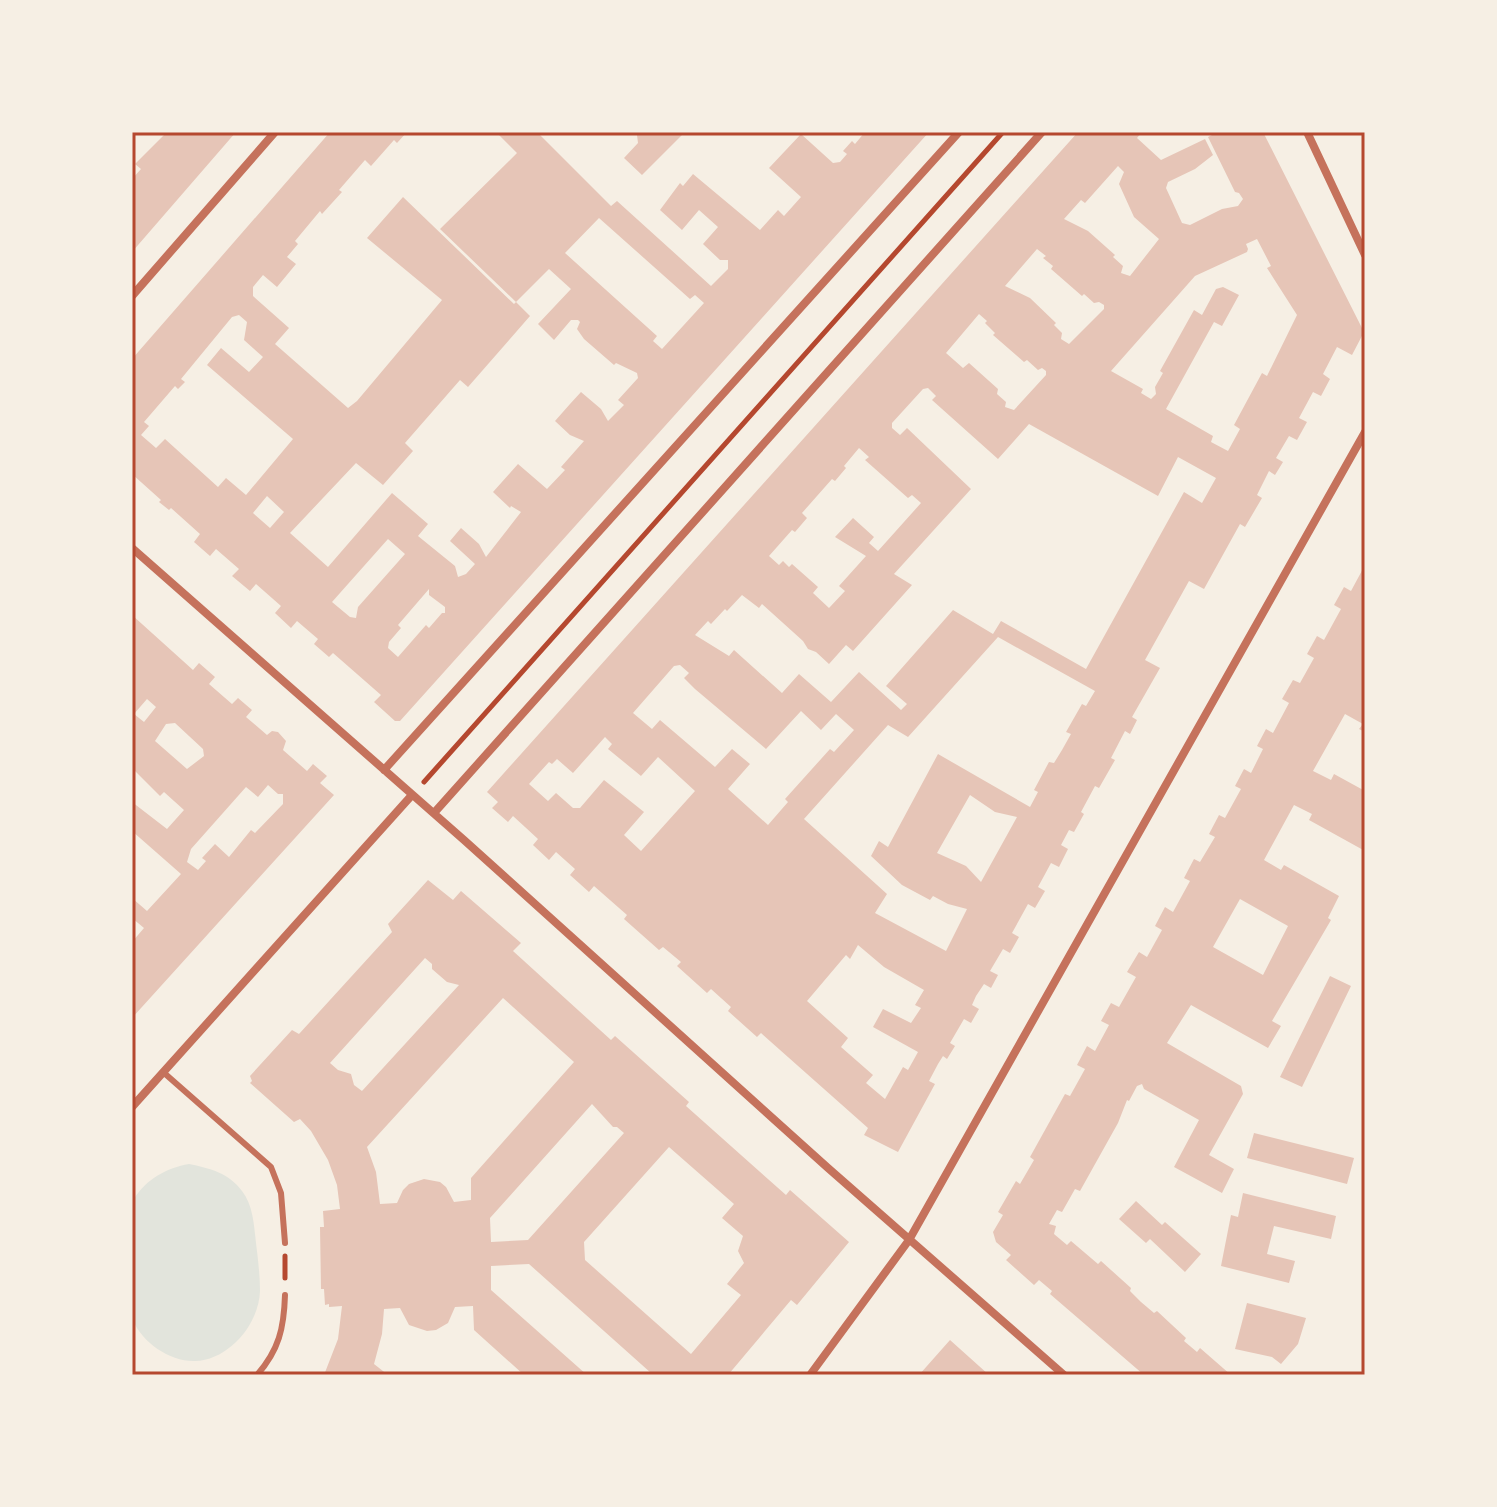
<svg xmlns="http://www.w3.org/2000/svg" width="1497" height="1507" viewBox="0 0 1497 1507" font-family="Jost,sans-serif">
	<rect width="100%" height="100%" fill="#f6efe4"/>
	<!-- green -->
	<path fill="#e2e4dc" d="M 189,1164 C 209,1168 229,1173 242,1191 C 253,1205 254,1225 256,1243 C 258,1259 260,1275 260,1291 C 259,1324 229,1360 195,1361 C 171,1362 142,1343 133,1320 C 128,1308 132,1262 132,1247 C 132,1234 128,1210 134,1199 C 146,1179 167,1168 189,1164 Z"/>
	<!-- building -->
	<path fill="#e6c5b7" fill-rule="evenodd" d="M 167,132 L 236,132 L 132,252 L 132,179 L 141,169 L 135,164 Z
		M 330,132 L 407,132 L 397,143 L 394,140 L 371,166 L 365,160 L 339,190 L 342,192 L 322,214 L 320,211 L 295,241 L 298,244 L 287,257 L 296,264 L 277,287 L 263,275 L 253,287 L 253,296 L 289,328 L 275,344 L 348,408 L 357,401 L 442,300 L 367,238 L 403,197 L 514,304 L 516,302 L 530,316 L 468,387 L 460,380 L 405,443 L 413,451 L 383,485 L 356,463 L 290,533 L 328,567 L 392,493 L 428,524 L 418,536 L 455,566 L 458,577 L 466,574 L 475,564 L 450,541 L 461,528 L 479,544 L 486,557 L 521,512 L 511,506 L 510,508 L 493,492 L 518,464 L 547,489 L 565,470 L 561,467 L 584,441 L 570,435 L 555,421 L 570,404 L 581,392 L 601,409 L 608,421 L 624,405 L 618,400 L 638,378 L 637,373 L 616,363 L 614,365 L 584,339 L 577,329 L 580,322 L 578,320 L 571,320 L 554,340 L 538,324 L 571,289 L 549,269 L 516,302 L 440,229 L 517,153 L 496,132 L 537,132 L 611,206 L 617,201 L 711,286 L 728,269 L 728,260 L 720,260 L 703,244 L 718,227 L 699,210 L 682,230 L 660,210 L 680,183 L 683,186 L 693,174 L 760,230 L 778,210 L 784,216 L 801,197 L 769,168 L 801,134 L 833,163 L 840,162 L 847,154 L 843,151 L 852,141 L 855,144 L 865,132 L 929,132 L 400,721 L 395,721 L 374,702 L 381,695 L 333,653 L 329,657 L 314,644 L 318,639 L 297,621 L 291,628 L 275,613 L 281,606 L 256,584 L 250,591 L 232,576 L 239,569 L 216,549 L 210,556 L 194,542 L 200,534 L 171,508 L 169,510 L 159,502 L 161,500 L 132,474 L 132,359 ZM 599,218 L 690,299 L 695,295 L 704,303 L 662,349 L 653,341 L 657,336 L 565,253 ZM 239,315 L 247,322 L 244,340 L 263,357 L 249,372 L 221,348 L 207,365 L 293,439 L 246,495 L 226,478 L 218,487 L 165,439 L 156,448 L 141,435 L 149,426 L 144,422 L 175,386 L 178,389 L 185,382 L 181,379 L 232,317 ZM 267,496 L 284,512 L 270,528 L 253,513 ZM 388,539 L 405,554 L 358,607 L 356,618 L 350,617 L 332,602 ZM 429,589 L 429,595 L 445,607 L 445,613 L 442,613 L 429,628 L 426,625 L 398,657 L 388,648 L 389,642 L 401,628 L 398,625 Z
		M 623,132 L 685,132 L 642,175 L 624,158 L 638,143 L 637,135 L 626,135 Z
		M 1078,132 L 1142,132 L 1137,138 L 1161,160 L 1205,139 L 1213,155 L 1195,169 L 1168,182 L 1166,188 L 1182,223 L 1190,225 L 1222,209 L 1238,206 L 1243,199 L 1239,193 L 1235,192 L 1208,137 L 1218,132 L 1263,132 L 1364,332 L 1352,355 L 1337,347 L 1323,374 L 1330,379 L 1321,396 L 1313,392 L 1299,418 L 1307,422 L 1297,440 L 1289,436 L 1276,458 L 1283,462 L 1275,475 L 1269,471 L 1257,495 L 1262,498 L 1245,527 L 1240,524 L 1204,589 L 1189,581 L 1145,660 L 1160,668 L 1132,717 L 1137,720 L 1130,734 L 1125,731 L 1111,758 L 1115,760 L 1099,788 L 1095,786 L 1081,812 L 1084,814 L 1074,832 L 1069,830 L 1061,845 L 1068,849 L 1059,867 L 1051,863 L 1044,876 L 1038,887 L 1045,891 L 1035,908 L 1028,904 L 1012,933 L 1019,937 L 1010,953 L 1003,949 L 990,971 L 998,975 L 991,988 L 984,984 L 976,996 L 972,1005 L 979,1009 L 971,1023 L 964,1019 L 950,1043 L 955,1046 L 947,1059 L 943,1056 L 938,1064 L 929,1081 L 935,1084 L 898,1152 L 864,1135 L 868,1128 L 761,1033 L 757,1037 L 728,1011 L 731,1007 L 711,989 L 707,993 L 677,966 L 681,962 L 663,947 L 659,950 L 624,919 L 627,915 L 594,886 L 589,892 L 570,875 L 575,869 L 556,852 L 549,860 L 533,845 L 538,839 L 525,827 L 513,816 L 508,822 L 492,808 L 498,802 L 487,792 ZM 1118,166 L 1124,172 L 1119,184 L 1134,217 L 1159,239 L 1130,276 L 1121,273 L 1123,266 L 1113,257 L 1115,255 L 1088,231 L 1064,219 L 1081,200 L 1085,203 ZM 1257,239 L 1271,266 L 1267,268 L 1297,315 L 1267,376 L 1262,373 L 1234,425 L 1240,429 L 1228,451 L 1211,442 L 1213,436 L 1166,409 L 1214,322 L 1222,326 L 1239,295 L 1223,287 L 1216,289 L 1202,315 L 1194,310 L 1160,371 L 1163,373 L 1155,387 L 1156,394 L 1151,399 L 1141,393 L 1143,389 L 1111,371 L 1195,276 L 1247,252 L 1248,249 L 1246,244 ZM 1037,249 L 1046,256 L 1043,258 L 1053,266 L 1051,269 L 1082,296 L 1084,294 L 1094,303 L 1099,302 L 1104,305 L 1104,309 L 1069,344 L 1061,339 L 1062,333 L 1054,325 L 1056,323 L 1030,298 L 1005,286 ZM 979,314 L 987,321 L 985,323 L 995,333 L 993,335 L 1024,362 L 1027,360 L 1038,370 L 1042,368 L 1046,371 L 1046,375 L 1014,410 L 1005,407 L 1006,402 L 997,394 L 998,389 L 969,363 L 963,368 L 946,353 ZM 928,388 L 936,396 L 932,400 L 998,459 L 1029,424 L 1158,496 L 1178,457 L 1216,478 L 1202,503 L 1184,492 L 1086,669 L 1001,621 L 993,634 L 953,610 L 886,686 L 907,704 L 901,710 L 859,672 L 831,702 L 799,674 L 782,693 L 734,650 L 729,656 L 695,635 L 708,621 L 711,624 L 725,609 L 727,611 L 742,595 L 759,608 L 762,604 L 803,641 L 808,649 L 816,652 L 829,664 L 846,645 L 853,651 L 912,585 L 894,574 L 971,489 L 907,428 L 900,435 L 892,428 L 892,423 L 923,389 ZM 859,448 L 869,457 L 865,460 L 908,498 L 912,495 L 921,503 L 878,551 L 869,543 L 874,537 L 853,518 L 835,537 L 866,556 L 839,586 L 845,591 L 829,608 L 813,593 L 818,587 L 792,564 L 789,567 L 783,561 L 779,565 L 769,556 L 792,530 L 795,532 L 807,518 L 802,513 L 832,479 L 835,481 L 846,468 L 844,466 ZM 998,637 L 1095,691 L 1086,706 L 1082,704 L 1066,732 L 1071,734 L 1062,750 L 1054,763 L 1049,762 L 1034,790 L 1038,792 L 1030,807 L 938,754 L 888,847 L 879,841 L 871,856 L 902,885 L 930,900 L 933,896 L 948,904 L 967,909 L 946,951 L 875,913 L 887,894 L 804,819 L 888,725 L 908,737 ZM 680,665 L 689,673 L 684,678 L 695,689 L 766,749 L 801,711 L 821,730 L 836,714 L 854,730 L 834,752 L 830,749 L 785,799 L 788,802 L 768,825 L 728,789 L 750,764 L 732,749 L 715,767 L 660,720 L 652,729 L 633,713 L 674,666 ZM 605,737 L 612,744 L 608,749 L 641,776 L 658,757 L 695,791 L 641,851 L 624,835 L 644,812 L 604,780 L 580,808 L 573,808 L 556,793 L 548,801 L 529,784 L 549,762 L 552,764 L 557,759 L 573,773 ZM 970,795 L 995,812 L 1017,817 L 981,882 L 966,866 L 937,853 ZM 858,945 L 884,967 L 924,990 L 915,1005 L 921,1008 L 911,1023 L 883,1009 L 873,1027 L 918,1052 L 908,1070 L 903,1067 L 885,1099 L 866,1083 L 873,1075 L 841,1047 L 848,1038 L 807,1001 L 846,955 L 850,959 Z
		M 1365,565 L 1365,732 L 1359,729 L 1363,724 L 1345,714 L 1313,771 L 1331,780 L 1334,774 L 1365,791 L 1365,851 L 1309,820 L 1312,814 L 1294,805 L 1264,860 L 1281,870 L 1284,865 L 1339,896 L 1328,918 L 1331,920 L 1272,1021 L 1281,1026 L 1268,1048 L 1191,1005 L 1167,1043 L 1241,1086 L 1243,1094 L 1209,1155 L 1234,1169 L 1222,1193 L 1174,1167 L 1199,1120 L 1144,1089 L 1142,1084 L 1137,1086 L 1129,1101 L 1127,1100 L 1118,1123 L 1080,1191 L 1075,1189 L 1062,1212 L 1057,1210 L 1049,1224 L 1056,1226 L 1054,1234 L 1067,1245 L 1071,1241 L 1098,1264 L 1101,1261 L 1131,1288 L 1130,1291 L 1141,1302 L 1154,1313 L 1157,1311 L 1186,1338 L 1184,1341 L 1197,1352 L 1200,1348 L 1231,1375 L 1144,1375 L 1050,1294 L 1052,1291 L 1039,1280 L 1034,1285 L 1006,1260 L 1011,1255 L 996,1242 L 993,1232 L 1003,1215 L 998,1212 L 1016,1181 L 1020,1184 L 1034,1160 L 1030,1157 L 1065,1094 L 1070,1096 L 1085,1069 L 1077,1065 L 1087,1046 L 1095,1051 L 1109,1025 L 1101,1021 L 1111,1003 L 1119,1007 L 1136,977 L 1127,972 L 1139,952 L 1147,957 L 1162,930 L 1155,926 L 1165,907 L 1173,912 L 1190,881 L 1184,878 L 1194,859 L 1200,862 L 1215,837 L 1209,834 L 1219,815 L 1225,818 L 1241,789 L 1235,786 L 1244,769 L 1251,773 L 1263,749 L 1257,746 L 1266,729 L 1273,733 L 1289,703 L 1282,699 L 1293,680 L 1300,683 L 1314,658 L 1307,654 L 1317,636 L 1324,640 L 1341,609 L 1334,605 L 1344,587 L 1351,591 ZM 1240,899 L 1288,926 L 1263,975 L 1213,947 Z
		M 132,615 L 193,670 L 199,663 L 215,677 L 209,684 L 232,704 L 238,698 L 252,710 L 246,717 L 267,735 L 272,731 L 278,732 L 286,741 L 283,750 L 307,771 L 313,764 L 327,776 L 320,783 L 334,795 L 132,1018 L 132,942 L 144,928 L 132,918 L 132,898 L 147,911 L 181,874 L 132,831 L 132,802 L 167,829 L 184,810 L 164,792 L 160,796 L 132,768 ZM 147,699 L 156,707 L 144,722 L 134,714 ZM 175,723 L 203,749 L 204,756 L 187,769 L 155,741 L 166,724 ZM 268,785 L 278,794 L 283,794 L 283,804 L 255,833 L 251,830 L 229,857 L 215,844 L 202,858 L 206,861 L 198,870 L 187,862 L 191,849 L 246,787 L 258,797 Z
		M 428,880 L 453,900 L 461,891 L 521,943 L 513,951 L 611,1040 L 615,1036 L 689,1102 L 686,1106 L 786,1195 L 790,1190 L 849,1242 L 797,1305 L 791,1300 L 728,1375 L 649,1375 L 651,1373 L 529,1264 L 491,1266 L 491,1290 L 587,1375 L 524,1375 L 474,1330 L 473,1306 L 455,1307 L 448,1323 L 436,1330 L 427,1331 L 409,1325 L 400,1308 L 384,1309 L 382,1334 L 374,1364 L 388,1375 L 324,1375 L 338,1339 L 342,1306 L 329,1307 L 329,1304 L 325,1305 L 324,1289 L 321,1289 L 320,1227 L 324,1227 L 323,1211 L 340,1209 L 337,1185 L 328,1160 L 311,1131 L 300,1119 L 294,1122 L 250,1083 L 252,1081 L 250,1076 L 292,1030 L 299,1034 L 392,932 L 388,924 ZM 425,958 L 432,964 L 432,969 L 447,982 L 459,985 L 362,1091 L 354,1085 L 351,1074 L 338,1070 L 330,1063 ZM 503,998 L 574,1062 L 471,1178 L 471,1200 L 454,1202 L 446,1187 L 440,1182 L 424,1179 L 409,1184 L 403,1190 L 397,1203 L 380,1204 L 376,1172 L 367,1147 ZM 592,1104 L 613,1127 L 617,1127 L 624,1133 L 528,1240 L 491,1242 L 490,1218 ZM 669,1147 L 734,1204 L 722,1218 L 743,1236 L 738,1251 L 744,1263 L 727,1284 L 741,1295 L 691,1354 L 585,1260 L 584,1242 Z
		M 1330,976 L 1351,986 L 1302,1087 L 1280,1077 Z
		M 1254,1133 L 1354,1158 L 1347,1184 L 1247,1158 Z
		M 1243,1193 L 1336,1216 L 1331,1239 L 1274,1226 L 1267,1254 L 1295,1261 L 1289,1283 L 1221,1266 L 1231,1215 L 1238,1217 Z
		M 1136,1201 L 1162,1225 L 1165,1222 L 1201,1254 L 1185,1272 L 1150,1239 L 1146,1243 L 1119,1219 Z
		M 1247,1303 L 1306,1318 L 1298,1344 L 1281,1364 L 1272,1357 L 1235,1349 Z
		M 950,1340 L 979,1366 L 989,1375 L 919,1375 Z"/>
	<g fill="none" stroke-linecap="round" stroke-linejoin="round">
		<!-- path -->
		<path stroke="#b5482f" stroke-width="5" d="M 424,782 L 1003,132
			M 285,1278 L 285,1256"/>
		<!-- service -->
		<path stroke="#c5725c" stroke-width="6" d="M 163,1072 L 271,1167 L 281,1193 L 285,1243
			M 257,1375 C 279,1350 284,1328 285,1295"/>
		<!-- minor -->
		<path stroke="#c5725c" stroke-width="8" d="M 1307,132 L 1365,255
			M 132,296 L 275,132
			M 132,548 L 464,840 L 828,1168 L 1064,1375
			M 384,770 L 959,132
			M 434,813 L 1042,132
			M 132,1107 L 412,795
			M 810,1375 L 909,1240 L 1365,432"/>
	</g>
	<!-- border -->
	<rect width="1497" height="1507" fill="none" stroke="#f6efe4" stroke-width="268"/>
	<rect x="134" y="134" width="1229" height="1239" fill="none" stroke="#b5482f" stroke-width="3"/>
</svg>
